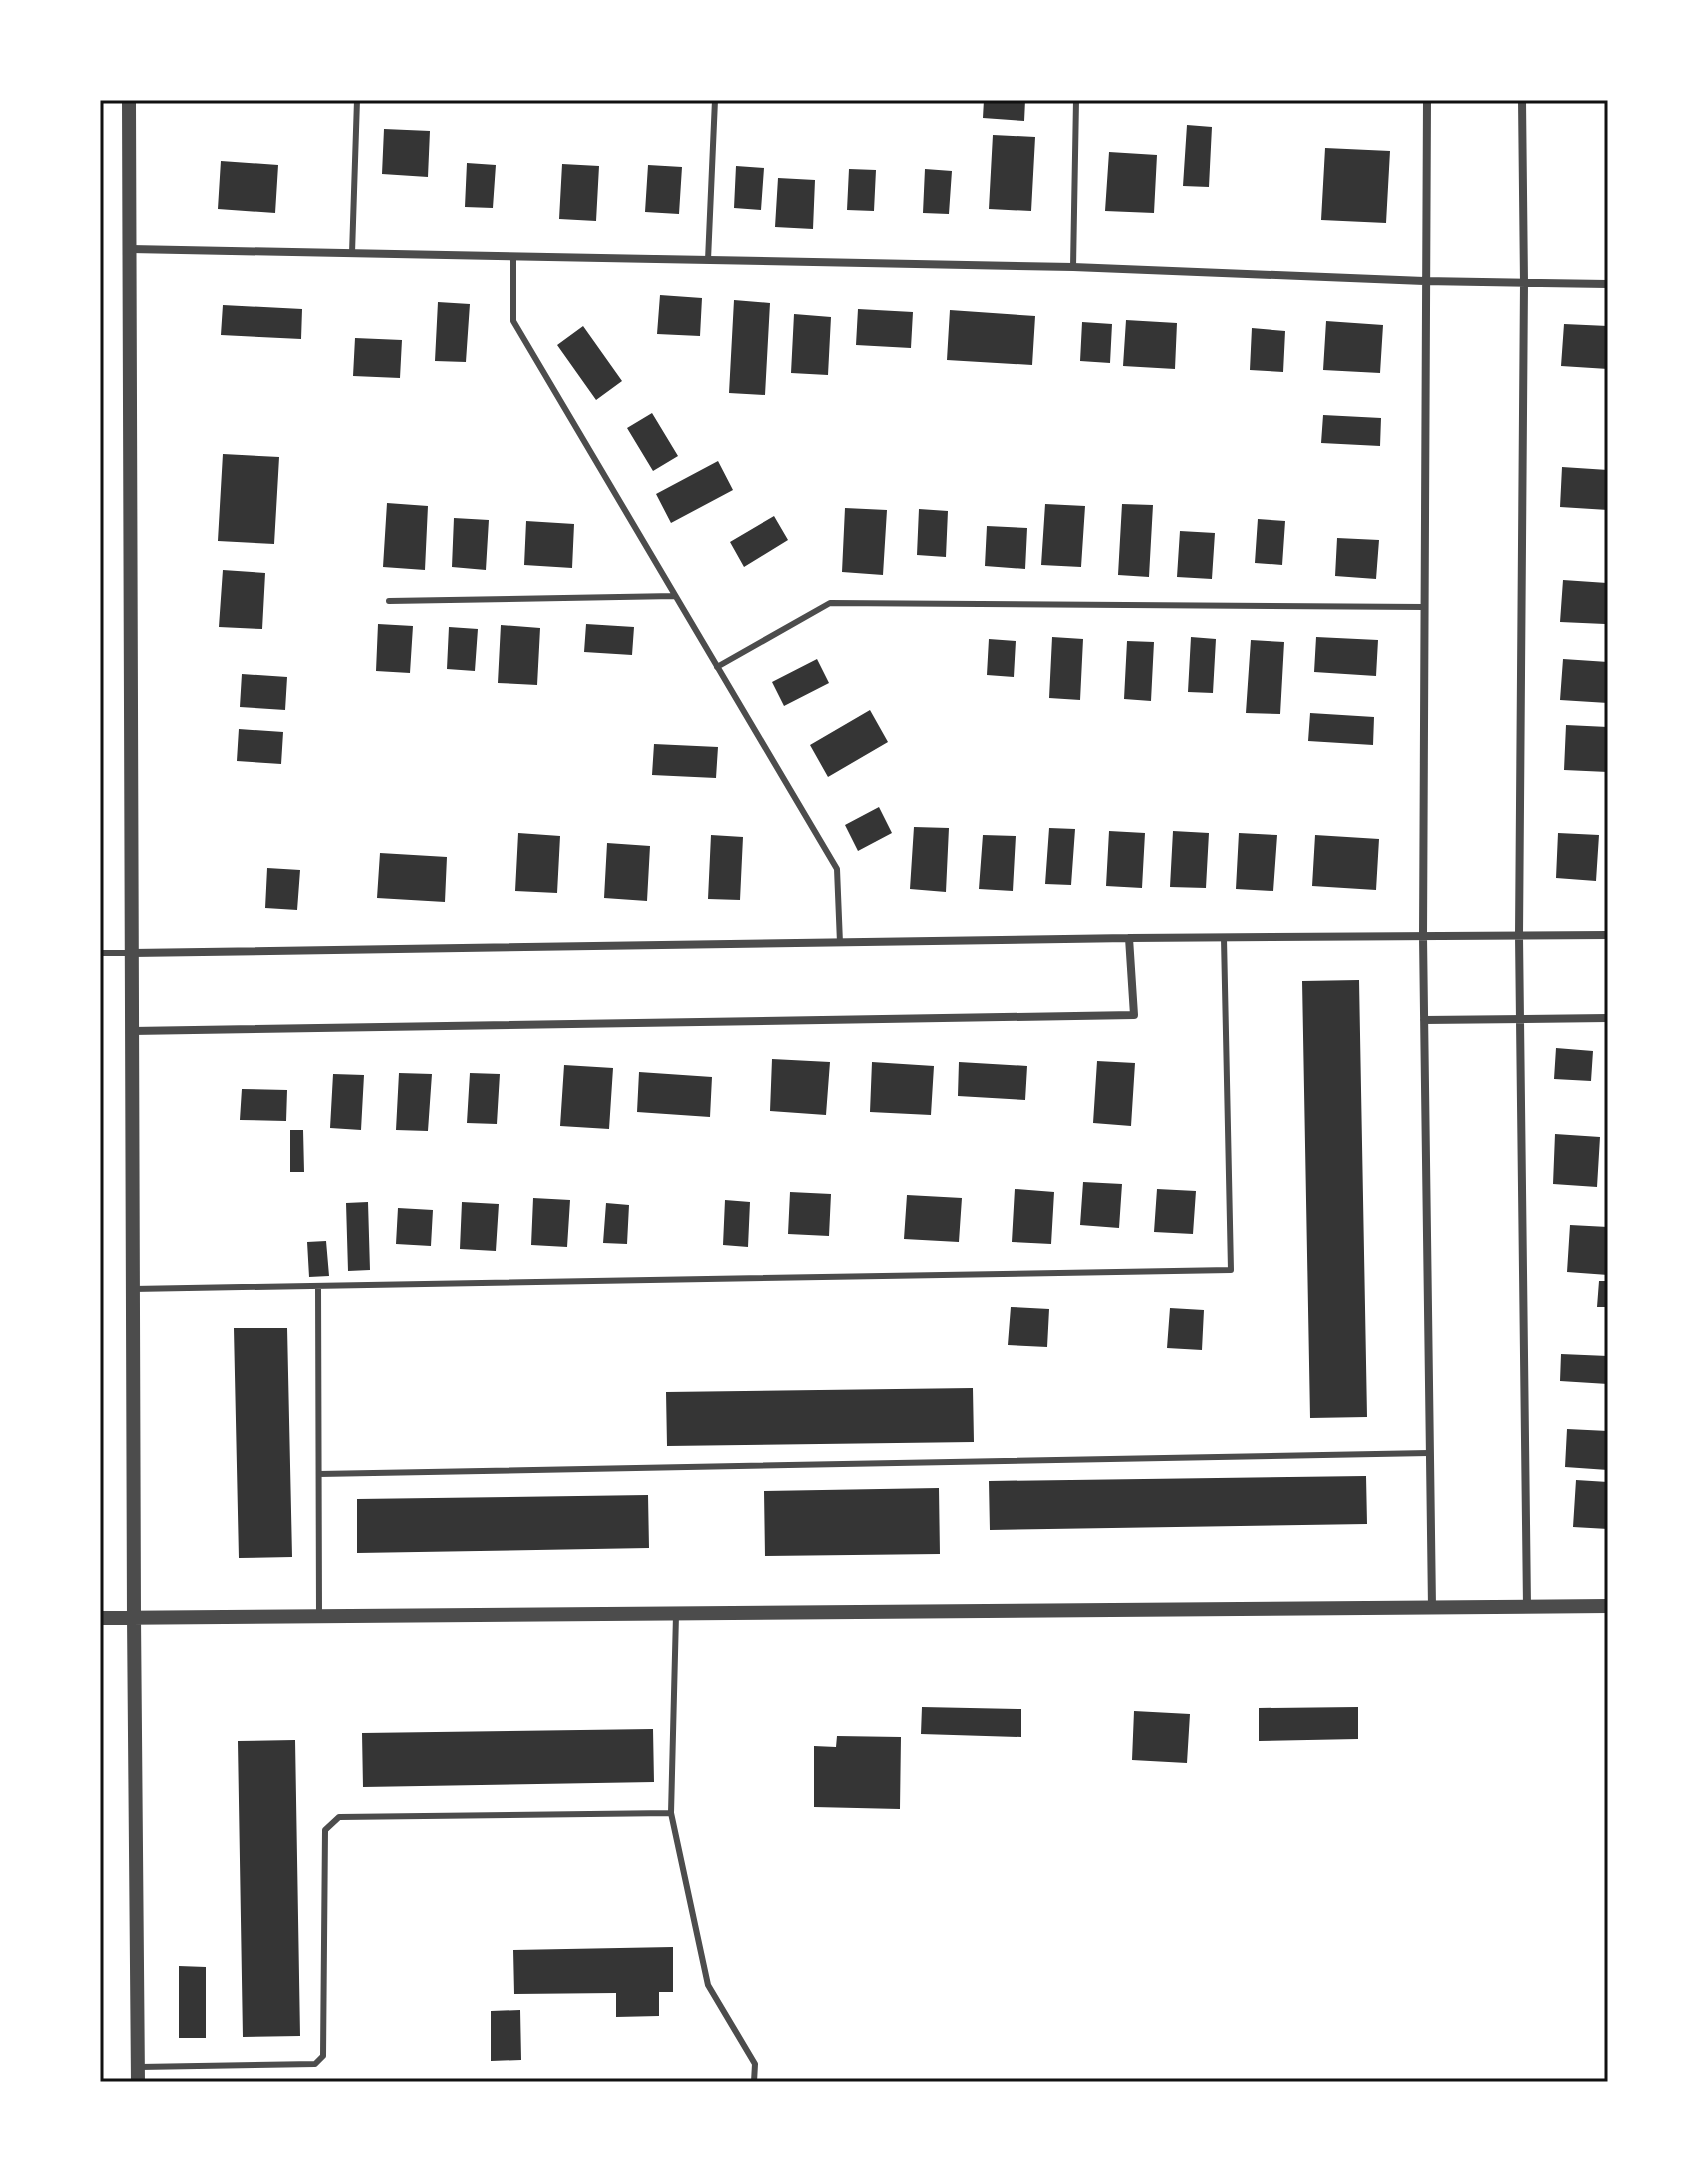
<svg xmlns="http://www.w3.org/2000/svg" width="1708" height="2182" viewBox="0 0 1708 2182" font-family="Ubuntu,sans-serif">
	<rect width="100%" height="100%" fill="#fff"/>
	<!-- building -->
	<path fill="#353535" d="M 984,100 L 1025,100 L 1024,121 L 983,118 Z
		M 1187,125 L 1212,127 L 1209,187 L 1183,186 Z
		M 384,129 L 430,131 L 428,177 L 382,174 Z
		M 993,135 L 1035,137 L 1031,211 L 989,209 Z
		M 1325,148 L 1390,151 L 1386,223 L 1321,220 Z
		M 1109,152 L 1157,155 L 1154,213 L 1105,211 Z
		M 221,161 L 278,165 L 275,213 L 218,209 Z
		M 467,163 L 496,165 L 493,208 L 465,207 Z
		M 562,164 L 599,166 L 596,221 L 559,219 Z
		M 648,165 L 682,167 L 679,214 L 645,212 Z
		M 736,166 L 764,168 L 761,210 L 734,208 Z
		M 849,169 L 876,170 L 874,211 L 847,210 Z
		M 925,169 L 952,171 L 949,214 L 923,213 Z
		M 778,178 L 815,180 L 813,229 L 775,227 Z
		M 660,295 L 702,298 L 700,336 L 657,334 Z
		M 734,300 L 770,303 L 765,395 L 729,393 Z
		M 438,302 L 470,304 L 466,362 L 435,361 Z
		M 223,305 L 302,309 L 301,339 L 221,335 Z
		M 858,309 L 913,312 L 911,348 L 856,345 Z
		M 950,310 L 1035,316 L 1032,365 L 947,360 Z
		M 794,314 L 831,317 L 828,375 L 791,373 Z
		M 1126,320 L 1177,323 L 1175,369 L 1123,366 Z
		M 1326,321 L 1383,325 L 1380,373 L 1323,370 Z
		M 1082,322 L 1112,324 L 1110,363 L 1080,361 Z
		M 1564,324 L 1608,326 L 1608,369 L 1561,366 Z
		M 583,326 L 622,381 L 596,400 L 557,345 Z
		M 1252,328 L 1285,331 L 1283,372 L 1250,370 Z
		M 355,338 L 402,340 L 400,378 L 353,376 Z
		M 652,413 L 678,456 L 653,471 L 627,428 Z
		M 1323,415 L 1381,418 L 1380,446 L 1321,443 Z
		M 223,454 L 279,457 L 274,544 L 218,541 Z
		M 718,461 L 733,490 L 671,523 L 656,494 Z
		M 1562,467 L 1608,470 L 1608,510 L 1560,507 Z
		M 387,503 L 428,506 L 425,570 L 383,567 Z
		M 1045,504 L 1085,506 L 1081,567 L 1041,565 Z
		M 1122,504 L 1153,505 L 1149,577 L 1118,575 Z
		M 845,508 L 887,510 L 883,575 L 842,572 Z
		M 919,509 L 948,511 L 946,557 L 917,555 Z
		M 774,516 L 788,540 L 744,567 L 730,542 Z
		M 454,518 L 489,520 L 486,570 L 452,567 Z
		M 1258,519 L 1285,521 L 1282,565 L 1255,563 Z
		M 526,521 L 574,524 L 572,568 L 524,565 Z
		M 987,526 L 1027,528 L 1025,569 L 985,566 Z
		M 1180,531 L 1215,533 L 1212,579 L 1177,577 Z
		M 1337,538 L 1379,540 L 1376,579 L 1335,576 Z
		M 223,570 L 265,573 L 262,629 L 219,627 Z
		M 1563,580 L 1607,583 L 1605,624 L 1560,622 Z
		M 378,624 L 413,626 L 410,673 L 376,671 Z
		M 586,624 L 634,627 L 632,655 L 584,652 Z
		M 501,625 L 540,628 L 537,685 L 498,683 Z
		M 449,627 L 478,629 L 475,671 L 447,669 Z
		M 1052,637 L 1083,639 L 1080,700 L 1049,698 Z
		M 1191,637 L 1216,639 L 1213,693 L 1188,692 Z
		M 1316,637 L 1378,640 L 1376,676 L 1314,672 Z
		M 989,639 L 1016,641 L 1014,677 L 987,675 Z
		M 1251,640 L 1284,642 L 1280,714 L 1246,713 Z
		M 1127,641 L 1154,642 L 1151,701 L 1124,699 Z
		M 817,659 L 829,683 L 784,706 L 772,682 Z
		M 1563,659 L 1608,662 L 1608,703 L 1560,700 Z
		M 242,674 L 287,677 L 285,710 L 240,707 Z
		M 870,710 L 888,742 L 828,777 L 810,745 Z
		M 1310,713 L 1374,717 L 1373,745 L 1308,741 Z
		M 1566,725 L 1608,727 L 1608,772 L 1564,770 Z
		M 239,729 L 283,732 L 281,764 L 237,761 Z
		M 654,744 L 718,747 L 716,778 L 652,775 Z
		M 879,807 L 892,833 L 858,851 L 845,825 Z
		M 914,827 L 949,828 L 946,892 L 910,889 Z
		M 1049,828 L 1075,829 L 1071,885 L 1045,884 Z
		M 1109,831 L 1145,833 L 1142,888 L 1106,886 Z
		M 1173,831 L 1209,833 L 1206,888 L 1170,887 Z
		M 518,833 L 560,836 L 557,893 L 515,891 Z
		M 1239,833 L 1277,835 L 1273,891 L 1236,889 Z
		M 1558,833 L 1599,835 L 1596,881 L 1556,878 Z
		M 711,835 L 743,837 L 740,900 L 708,899 Z
		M 983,835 L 1016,836 L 1013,891 L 979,889 Z
		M 1315,835 L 1379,839 L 1376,890 L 1312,886 Z
		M 607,843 L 650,846 L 647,901 L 604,898 Z
		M 380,853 L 447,857 L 445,902 L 377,898 Z
		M 267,868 L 300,870 L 297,910 L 265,908 Z
		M 1359,980 L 1367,1417 L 1310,1418 L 1302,981 Z
		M 1556,1048 L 1593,1051 L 1591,1081 L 1554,1079 Z
		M 772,1059 L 830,1062 L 826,1115 L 770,1111 Z
		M 1097,1061 L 1135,1063 L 1131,1126 L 1093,1123 Z
		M 872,1062 L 934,1066 L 931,1115 L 870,1112 Z
		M 959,1062 L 1027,1066 L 1025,1100 L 958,1096 Z
		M 564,1065 L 613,1068 L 609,1129 L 560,1126 Z
		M 639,1072 L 712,1077 L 710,1117 L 637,1112 Z
		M 399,1073 L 432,1074 L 428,1131 L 396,1130 Z
		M 470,1073 L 500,1074 L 497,1124 L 467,1123 Z
		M 333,1074 L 364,1075 L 361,1130 L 330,1128 Z
		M 242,1089 L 287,1090 L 286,1121 L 240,1120 Z
		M 290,1130 L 303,1130 L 304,1172 L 290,1172 Z
		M 1555,1134 L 1600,1137 L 1597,1187 L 1553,1184 Z
		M 1083,1182 L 1122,1184 L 1119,1228 L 1080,1225 Z
		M 1015,1189 L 1054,1192 L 1051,1244 L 1012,1242 Z
		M 1157,1189 L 1196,1191 L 1193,1234 L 1154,1232 Z
		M 790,1192 L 831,1194 L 829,1236 L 788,1234 Z
		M 907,1195 L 962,1198 L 959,1242 L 904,1239 Z
		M 533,1198 L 570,1200 L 567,1247 L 531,1245 Z
		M 725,1200 L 750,1202 L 748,1247 L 723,1245 Z
		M 368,1202 L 370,1270 L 348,1271 L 346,1203 Z
		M 462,1202 L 499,1204 L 496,1251 L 460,1249 Z
		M 606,1203 L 629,1205 L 627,1244 L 603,1243 Z
		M 398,1208 L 433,1210 L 431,1246 L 396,1244 Z
		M 1570,1225 L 1608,1227 L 1608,1275 L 1567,1272 Z
		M 326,1241 L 329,1276 L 309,1277 L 307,1242 Z
		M 1599,1281 L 1608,1281 L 1608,1307 L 1597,1307 Z
		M 1011,1307 L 1049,1309 L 1047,1347 L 1008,1345 Z
		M 1170,1308 L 1204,1310 L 1202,1350 L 1167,1348 Z
		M 234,1328 L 287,1328 L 292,1557 L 239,1558 Z
		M 1561,1354 L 1608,1356 L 1608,1384 L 1560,1381 Z
		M 973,1388 L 974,1442 L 667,1446 L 666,1392 Z
		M 1567,1429 L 1608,1431 L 1608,1470 L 1565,1467 Z
		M 1366,1476 L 1367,1524 L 990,1530 L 989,1481 Z
		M 1576,1480 L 1608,1482 L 1608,1529 L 1573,1527 Z
		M 939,1488 L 940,1554 L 765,1556 L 764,1491 Z
		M 648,1495 L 649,1548 L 357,1553 L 357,1499 Z
		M 922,1707 L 1021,1709 L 1021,1737 L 921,1734 Z
		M 1358,1707 L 1358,1739 L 1259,1741 L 1259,1708 Z
		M 1134,1711 L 1190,1714 L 1187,1763 L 1132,1760 Z
		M 653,1729 L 654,1782 L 363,1787 L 362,1733 Z
		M 837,1736 L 901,1737 L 900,1809 L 814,1807 L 814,1746 L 836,1747 Z
		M 295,1740 L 300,2036 L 243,2037 L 238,1741 Z
		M 673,1947 L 673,1992 L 659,1992 L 659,2016 L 616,2017 L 616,1993 L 514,1994 L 513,1950 Z
		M 179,1966 L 206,1967 L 206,2038 L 179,2038 Z
		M 520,2010 L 521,2060 L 491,2061 L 491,2011 Z"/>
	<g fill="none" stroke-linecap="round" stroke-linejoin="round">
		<!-- service -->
		<path stroke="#4c4c4c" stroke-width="6" d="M 352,253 L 357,100
			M 513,256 L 513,321 L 837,869 L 840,943
			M 708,260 L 715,100
			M 1073,267 L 1076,100
			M 389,601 L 675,596
			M 717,667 L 830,603 L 1424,607
			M 100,953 L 132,953
			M 318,1286 L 319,1616
			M 133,1289 L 1231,1270 L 1224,938
			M 319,1474 L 1429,1453
			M 676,1615 L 671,1813 L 708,1985 L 755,2064 L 754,2082
			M 140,2067 L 315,2064 L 323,2056 L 325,1830 L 339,1817 L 671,1813"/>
		<!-- minor -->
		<path stroke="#4c4c4c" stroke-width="8" d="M 1427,100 L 1423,937 L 1432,1607
			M 1522,100 L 1524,283 L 1519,936 L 1527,1606
			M 131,249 L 1073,267 L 1424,281 L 1608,284
			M 132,953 L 1129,938 L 1608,935
			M 1424,1020 L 1608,1018
			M 132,1031 L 1134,1015 L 1129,938"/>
		<!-- tertiary -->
		<path stroke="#4c4c4c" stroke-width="14" d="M 129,100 L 134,1617 L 138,2082
			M 100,1618 L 1608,1606"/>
	</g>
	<!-- border -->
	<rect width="1708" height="2182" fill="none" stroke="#ffffff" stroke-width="204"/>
	<rect x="102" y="102" width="1504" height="1978" fill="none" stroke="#111" stroke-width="3"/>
</svg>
